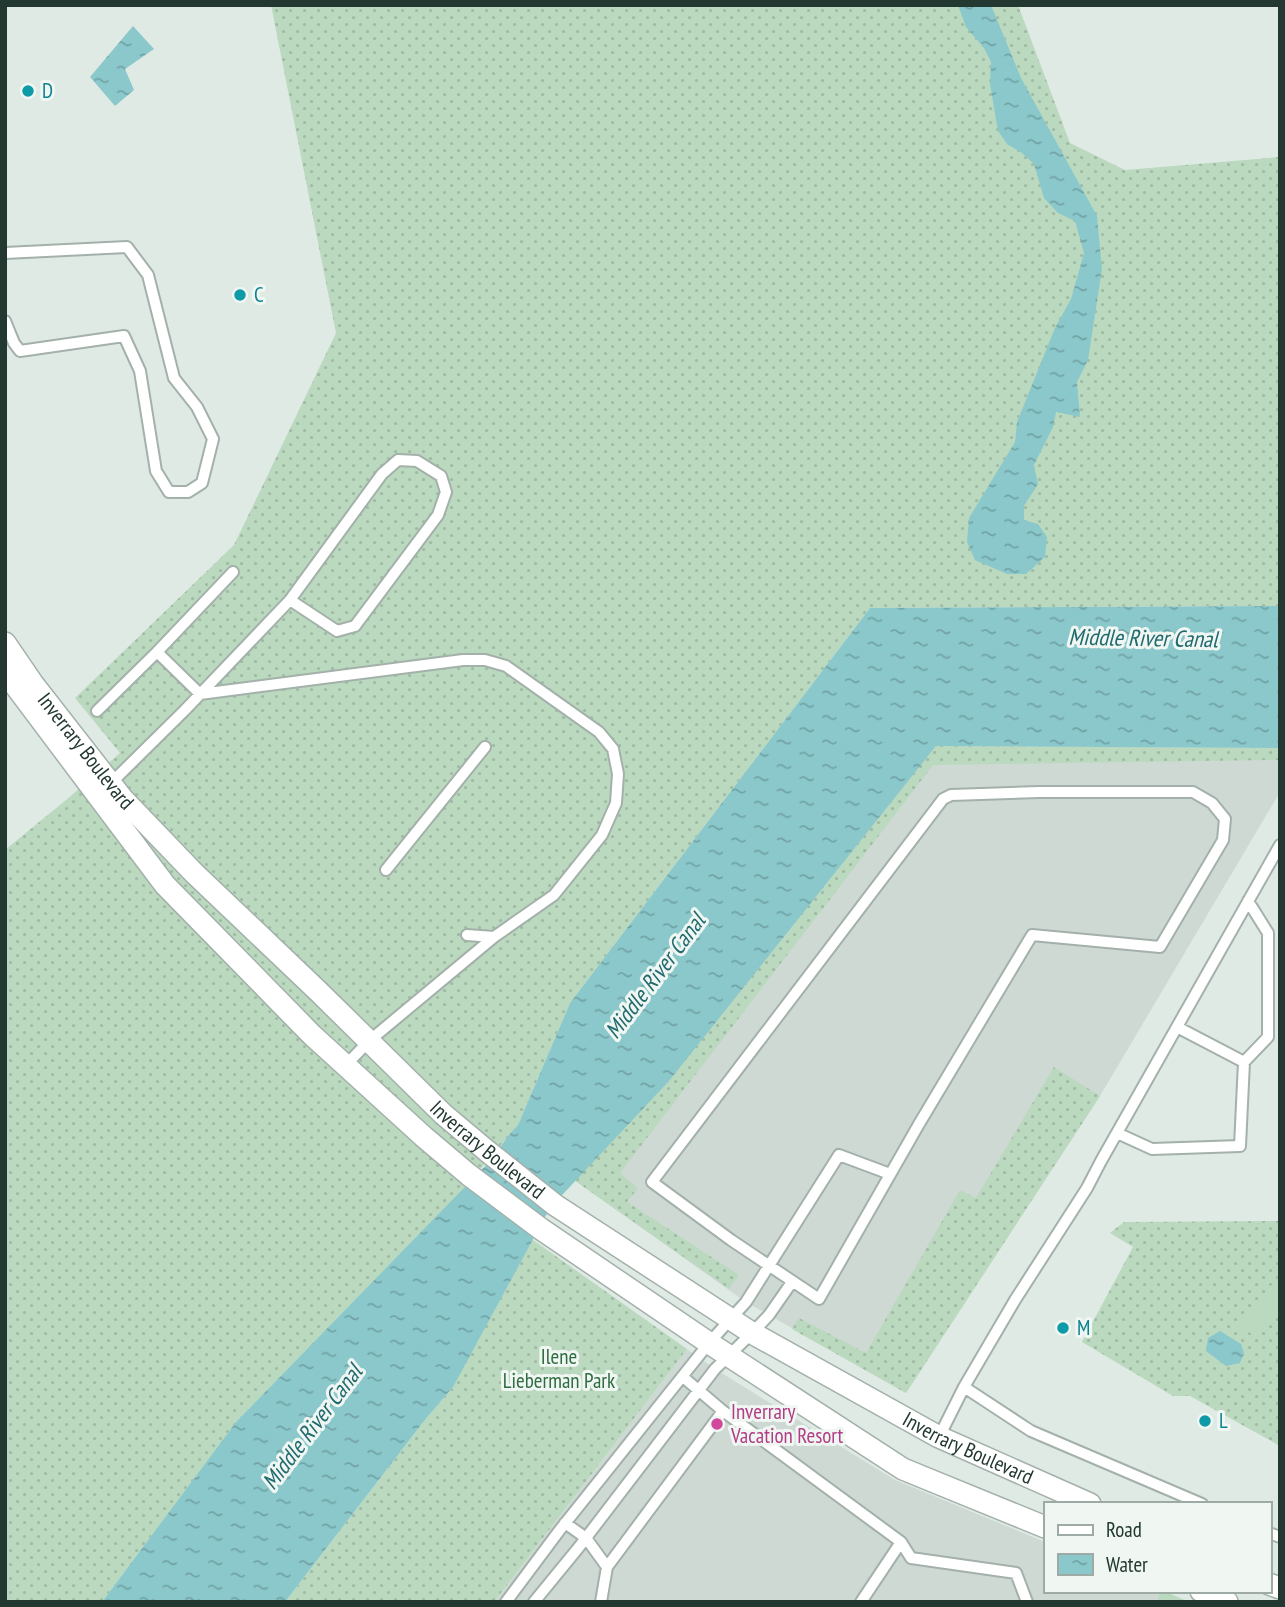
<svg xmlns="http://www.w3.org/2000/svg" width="1285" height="1607" viewBox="0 0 1285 1607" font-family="'PT Sans Narrow',sans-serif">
	<defs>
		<pattern id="grass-dots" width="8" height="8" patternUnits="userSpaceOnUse" patternTransform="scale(1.75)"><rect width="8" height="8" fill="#bad9bf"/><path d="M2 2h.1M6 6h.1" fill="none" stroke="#a0bba4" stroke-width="1.8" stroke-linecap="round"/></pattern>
		<pattern id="water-ripples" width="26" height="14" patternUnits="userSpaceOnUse" patternTransform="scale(1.75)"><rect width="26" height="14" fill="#8bc8cb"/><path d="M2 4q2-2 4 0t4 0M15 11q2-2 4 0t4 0" fill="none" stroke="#71a3a5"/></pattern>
	</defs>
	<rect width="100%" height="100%" fill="#e0eae4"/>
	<!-- built -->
	<path fill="#ced9d3" d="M 936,746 L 1280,748 L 1280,792 L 1100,1096 L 906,1393 L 746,1302 L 574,1180 L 669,1081 Z
		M 687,1349 L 715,1369 L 895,1480 L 1045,1542 L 1045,1591 L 1160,1591 L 1157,1602 L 494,1602 Z"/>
	<!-- grass -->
	<path fill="url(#grass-dots)" d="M 271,5 L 1018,5 L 1070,143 L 1125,170 L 1280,157 L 1280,606 L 870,608 L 570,1003 L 518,1125 L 466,1186 L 236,1422 L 102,1602 L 5,1602 L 5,850 L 66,800 L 120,753 L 75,698 L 234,545 L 336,333 Z
		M 936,746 L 1280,748 L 1280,760 L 933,765 L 620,1173 L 638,1188 L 627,1202 L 739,1275 L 729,1289 L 574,1180 Z
		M 1054,1067 L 1100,1096 L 906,1393 L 792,1329 L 799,1318 L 866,1353 L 960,1190 L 976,1198 Z
		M 1280,1221 L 1280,1446 L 1190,1396 L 1173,1396 L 1082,1342 L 1133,1247 L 1110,1233 L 1124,1222 Z
		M 526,1235 L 687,1349 L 494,1602 L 285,1602 L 424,1421 L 453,1387 Z"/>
	<!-- garden -->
	<path fill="#bad9bf" d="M 1271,1285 L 1280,1290 L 1280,1307 L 1258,1338 L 1239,1326 Z
		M 1160,1591 L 1164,1591 L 1189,1602 L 1157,1602 Z"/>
	<!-- water -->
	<path fill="url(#water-ripples)" d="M 958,5 L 991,5 L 1021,78 L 1097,216 L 1102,269 L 1088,360 L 1077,382 L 1080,417 L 1056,412 L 1053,427 L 1034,465 L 1038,484 L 1024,506 L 1024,520 L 1038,524 L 1047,537 L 1045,557 L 1026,574 L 1007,574 L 975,560 L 967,542 L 969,518 L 1015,442 L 1017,422 L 1055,328 L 1071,299 L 1084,253 L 1075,221 L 1058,213 L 1044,198 L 1034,164 L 1022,153 L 1007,144 L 998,131 L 990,84 L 991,62 L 984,48 L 966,27 Z
		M 133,26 L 154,49 L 125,69 L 134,90 L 115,106 L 90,77 Z
		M 1280,606 L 1280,748 L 936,746 L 669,1081 L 550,1208 L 453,1387 L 424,1421 L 285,1602 L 102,1602 L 236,1422 L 492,1159 L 508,1136 L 518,1125 L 570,1003 L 870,608 Z
		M 1220,1331 L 1241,1344 L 1244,1353 L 1240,1363 L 1226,1366 L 1206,1351 L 1208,1338 Z"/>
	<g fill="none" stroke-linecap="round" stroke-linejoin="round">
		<!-- service casing -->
		<g stroke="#a3b1aa" stroke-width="14">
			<path id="service" d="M 5,253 L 127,247 L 148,275 L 174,378 L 197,407 L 213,439 L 202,483 L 188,492 L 169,492 L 156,471 L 140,371 L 124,336 L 20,351 L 14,343 L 5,321
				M 157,652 L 200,694 L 463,660 L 485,660 L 506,666 L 599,732 L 613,749 L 618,774 L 616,803 L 602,835 L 554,895 L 494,937 L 467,935
				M 97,711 L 157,652 L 233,572
				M 110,784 L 185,710 L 290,600 L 382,474 L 398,460 L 417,461 L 441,476 L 446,492 L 438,515 L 355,626 L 337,631 L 290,600
				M 1039,792 L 1193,792 L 1212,803 L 1225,819 L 1223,840 L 1160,947 L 1032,935 L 919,1124 L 819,1299 L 731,1240 L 652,1182 L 943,799 L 951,795 Z
				M 386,870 L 485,747
				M 1244,1062 L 1268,1037 L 1268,933 L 1248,901
				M 345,1066 L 369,1041 L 494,937
				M 1117,1133 L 1152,1149 L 1240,1146 L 1244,1062 L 1177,1027
				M 683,1377 L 723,1411
				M 939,1437 L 964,1387
				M 1202,1504 L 1031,1431 L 964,1387 L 1015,1300 L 1087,1188 L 1101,1161 L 1280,845
				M 565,1523 L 586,1538 L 607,1567 L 601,1602
				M 1269,1533 L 1280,1537
				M 901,1542 L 911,1558 L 1016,1573 L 1027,1602
				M 607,1567 L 723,1411 L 901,1542 L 861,1602
				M 506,1602 L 559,1531 L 709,1343 L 746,1302 L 839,1155 L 890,1174
				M 534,1602 L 579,1547 L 715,1369 L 752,1333 L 769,1315 L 792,1282"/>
		</g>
		<!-- tertiary casing -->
		<g stroke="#a3b1aa" stroke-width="24">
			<g id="tertiary">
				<path id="s1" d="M 5,643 L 33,684 L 122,798 L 194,873 L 319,992 L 443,1114 L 487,1151 L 555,1205 L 752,1333 L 939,1437 L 1090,1504"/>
				<path d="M 5,672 L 165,885 L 312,1035 L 424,1137 L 469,1175 L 541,1229 L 709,1343 L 903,1469 L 1045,1527"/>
				<path d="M 1269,1584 L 1280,1588"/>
				<path d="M 1201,1591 L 1227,1602"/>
			</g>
		</g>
		<!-- service -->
		<use href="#service" stroke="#fff" stroke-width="10"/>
		<!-- tertiary -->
		<use href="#tertiary" stroke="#fff" stroke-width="21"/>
	</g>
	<!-- markers -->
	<g fill="#0f9aa8" stroke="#f0f7f3" stroke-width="2.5">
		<circle cx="28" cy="91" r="7"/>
		<circle cx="240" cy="295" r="7"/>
		<circle cx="1063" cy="1328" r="7"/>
		<circle cx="1205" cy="1421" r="7"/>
	</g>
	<circle fill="#d1479c" stroke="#f0f7f3" stroke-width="2.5" cx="717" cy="1424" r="7"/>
	<g text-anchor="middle" stroke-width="6" stroke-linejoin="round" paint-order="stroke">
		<!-- culture labels -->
		<g font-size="21" fill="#0d838f" stroke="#f0f7f3" text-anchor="start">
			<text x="42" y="98">D</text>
			<text x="254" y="302">C</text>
			<text x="1077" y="1335">M</text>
			<text x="1219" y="1428">L</text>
		</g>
		<!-- street labels -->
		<g font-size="21" fill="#223830" stroke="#f0f7f3">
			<text dy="7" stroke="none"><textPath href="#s1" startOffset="135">Inverrary Boulevard</textPath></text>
			<text dy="7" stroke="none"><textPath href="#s1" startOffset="702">Inverrary Boulevard</textPath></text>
			<text dy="7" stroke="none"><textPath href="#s1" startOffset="1269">Inverrary Boulevard</textPath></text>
		</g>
		<!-- park labels -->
		<g font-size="21" fill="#2f6c41" stroke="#f0f7f3">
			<text x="559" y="1364">Ilene<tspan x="559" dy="24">Lieberman Park</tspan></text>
		</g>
		<!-- hotel labels -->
		<g font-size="21" fill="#b23c85" stroke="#f0f7f3" text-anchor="start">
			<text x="731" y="1419">Inverrary<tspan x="731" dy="24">Vacation Resort</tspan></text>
		</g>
		<!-- water labels -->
		<g font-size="23" font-style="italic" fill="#216a6f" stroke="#f0f7f3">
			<text transform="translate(1143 638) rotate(1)" y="8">Middle River Canal</text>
			<text transform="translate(655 976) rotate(-53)" y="8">Middle River Canal</text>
			<text transform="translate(312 1427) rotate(-53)" y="8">Middle River Canal</text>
		</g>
	</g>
	<!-- border -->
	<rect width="1285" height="1607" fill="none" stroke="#223830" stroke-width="14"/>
	<!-- legend -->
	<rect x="1044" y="1502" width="228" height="91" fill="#f0f7f3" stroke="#9eaba5" stroke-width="2"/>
	<rect x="1058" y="1525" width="35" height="10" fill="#ffffff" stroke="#9eaba5" stroke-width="2"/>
	<text x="1106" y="1537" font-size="21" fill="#223830">Road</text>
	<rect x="1058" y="1554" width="35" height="21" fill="url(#water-ripples)" stroke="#9eaba5" stroke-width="2"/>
	<text x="1106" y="1572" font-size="21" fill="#223830">Water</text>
</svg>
